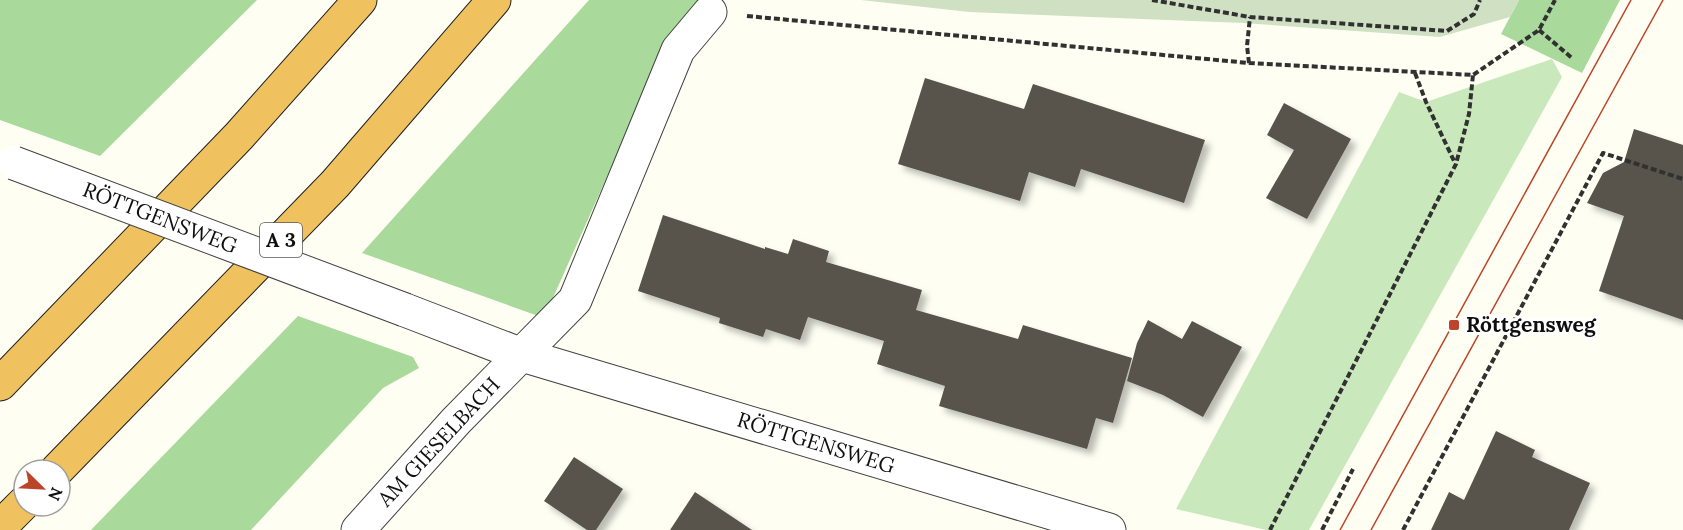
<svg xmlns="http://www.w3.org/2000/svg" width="1683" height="530" viewBox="0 0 1683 530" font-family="Lora,serif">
	<defs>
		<filter id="shadow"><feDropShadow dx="5.5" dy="5.5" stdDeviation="3" flood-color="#0004"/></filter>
	</defs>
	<rect width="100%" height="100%" fill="#fefff2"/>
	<!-- green -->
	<path fill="#c9e9bc" d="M 1552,59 L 1562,77 L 1309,530 L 1266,530 L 1176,509 L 1399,92 L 1426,102 Z"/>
	<!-- forest -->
	<path fill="#aad99c" d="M 0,0 L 257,0 L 100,156 L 0,120 Z
		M 589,0 L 704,0 L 667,42 L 544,318 L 362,253 Z
		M 1519,0 L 1620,0 L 1582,73 L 1501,34 Z
		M 298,316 L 413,357 L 419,368 L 383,388 L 251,530 L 91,530 Z"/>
	<!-- cemetery -->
	<path fill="#d0e1c3" d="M 861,0 L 1519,0 L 1510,17 L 1440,37 L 1243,23 L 969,12 Z"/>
	<!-- building -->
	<path fill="#58534c" filter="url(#shadow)" d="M 925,78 L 1024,109 L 1033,84 L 1205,140 L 1184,203 L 1081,169 L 1075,187 L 1029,172 L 1020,201 L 898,164 Z
		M 1284,103 L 1351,139 L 1307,219 L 1266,198 L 1294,150 L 1267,135 Z
		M 1634,129 L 1683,145 L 1683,320 L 1599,291 L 1624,216 L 1587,203 L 1603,173 L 1624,162 Z
		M 663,215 L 765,249 L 765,247 L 788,254 L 793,239 L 829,251 L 826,262 L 922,290 L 916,310 L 1018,339 L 1023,325 L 1132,358 L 1113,423 L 1096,418 L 1087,449 L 939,406 L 945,386 L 877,364 L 884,341 L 808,317 L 800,340 L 766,329 L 763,337 L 719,323 L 720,318 L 638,291 Z
		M 1148,320 L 1182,339 L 1192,321 L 1242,347 L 1203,417 L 1163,395 L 1127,381 L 1137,343 Z
		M 1496,431 L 1535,450 L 1532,457 L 1590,483 L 1569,530 L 1431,530 L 1449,492 L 1464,500 Z
		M 574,457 L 623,489 L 596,530 L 587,530 L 544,501 Z
		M 695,492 L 752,530 L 670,530 Z"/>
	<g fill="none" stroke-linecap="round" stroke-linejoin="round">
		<!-- minor casing -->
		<g stroke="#424242" stroke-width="35">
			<path id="minor" d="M 405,310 L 522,355 L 1109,530
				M 358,530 L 456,421 L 575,300 L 678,50 L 710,12"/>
		</g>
		<!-- highway casing -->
		<g stroke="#202020" stroke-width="35">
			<path id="highway" d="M 0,384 L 239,136 L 360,0
				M 57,470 L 335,184 L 494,0
				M 0,527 L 24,503"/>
		</g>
		<!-- path -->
		<path stroke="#313131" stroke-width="4" stroke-dasharray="6 3" stroke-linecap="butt" d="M 1152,0 L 1250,17 L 1447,31 L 1474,14 L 1480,0
			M 747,16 L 1249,63 L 1473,75 L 1539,30 L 1555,0
			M 1539,30 L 1572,58
			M 1249,63 L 1247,46 L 1250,17
			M 1415,73 L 1426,102 L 1455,163
			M 1270,530 L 1456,164 L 1469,114 L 1473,75
			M 1322,530 L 1353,469
			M 1403,530 L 1603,153 L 1683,179"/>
		<!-- minor -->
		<use href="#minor" stroke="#fff" stroke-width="33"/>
		<!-- highway -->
		<use href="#highway" stroke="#f0c15f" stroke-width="33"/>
		<!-- tram -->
		<path stroke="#bc442b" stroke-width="1.5" d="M 1340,530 L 1631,0
			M 1371,530 L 1663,0"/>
		<!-- minor-bridge casing -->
		<g stroke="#424242" stroke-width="35" stroke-linecap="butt">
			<path id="minor-bridge" d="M 14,163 L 405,310"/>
		</g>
		<!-- minor-bridge -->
		<use href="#minor-bridge" stroke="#fff" stroke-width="33"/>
	</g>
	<!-- markers -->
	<rect fill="#bc442b" stroke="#fff" stroke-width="2" x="1448" y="319" width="12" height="12" rx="3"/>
	<g text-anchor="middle" stroke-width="6" stroke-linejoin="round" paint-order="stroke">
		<!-- shield labels -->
		<rect fill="#fff" stroke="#575757" stroke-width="1.5" x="260" y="223" width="42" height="34" rx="4.5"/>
		<g font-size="20" font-weight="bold" fill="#0f0f0f">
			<text x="281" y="247">A 3</text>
		</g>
		<!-- street labels -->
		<g font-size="21" fill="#0f0f0f" stroke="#fff">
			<text transform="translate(160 218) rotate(21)" y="7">RÖTTGENSWEG</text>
			<text transform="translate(439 442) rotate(-47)" y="7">AM GIESELBACH</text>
			<text transform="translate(816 443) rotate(17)" y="7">RÖTTGENSWEG</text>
		</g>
		<!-- poi labels -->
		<g font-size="21" font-weight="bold" fill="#0f0f0f" stroke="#fff" text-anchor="start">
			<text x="1466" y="332">Röttgensweg</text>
		</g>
	</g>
	<!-- north arrow -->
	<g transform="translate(42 488) rotate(114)"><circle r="28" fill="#ffffff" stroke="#9f9f9f" stroke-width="1.5"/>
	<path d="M0-4.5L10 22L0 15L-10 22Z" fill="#bc442b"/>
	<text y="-9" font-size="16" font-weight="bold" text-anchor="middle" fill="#0f0f0f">N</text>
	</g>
</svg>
